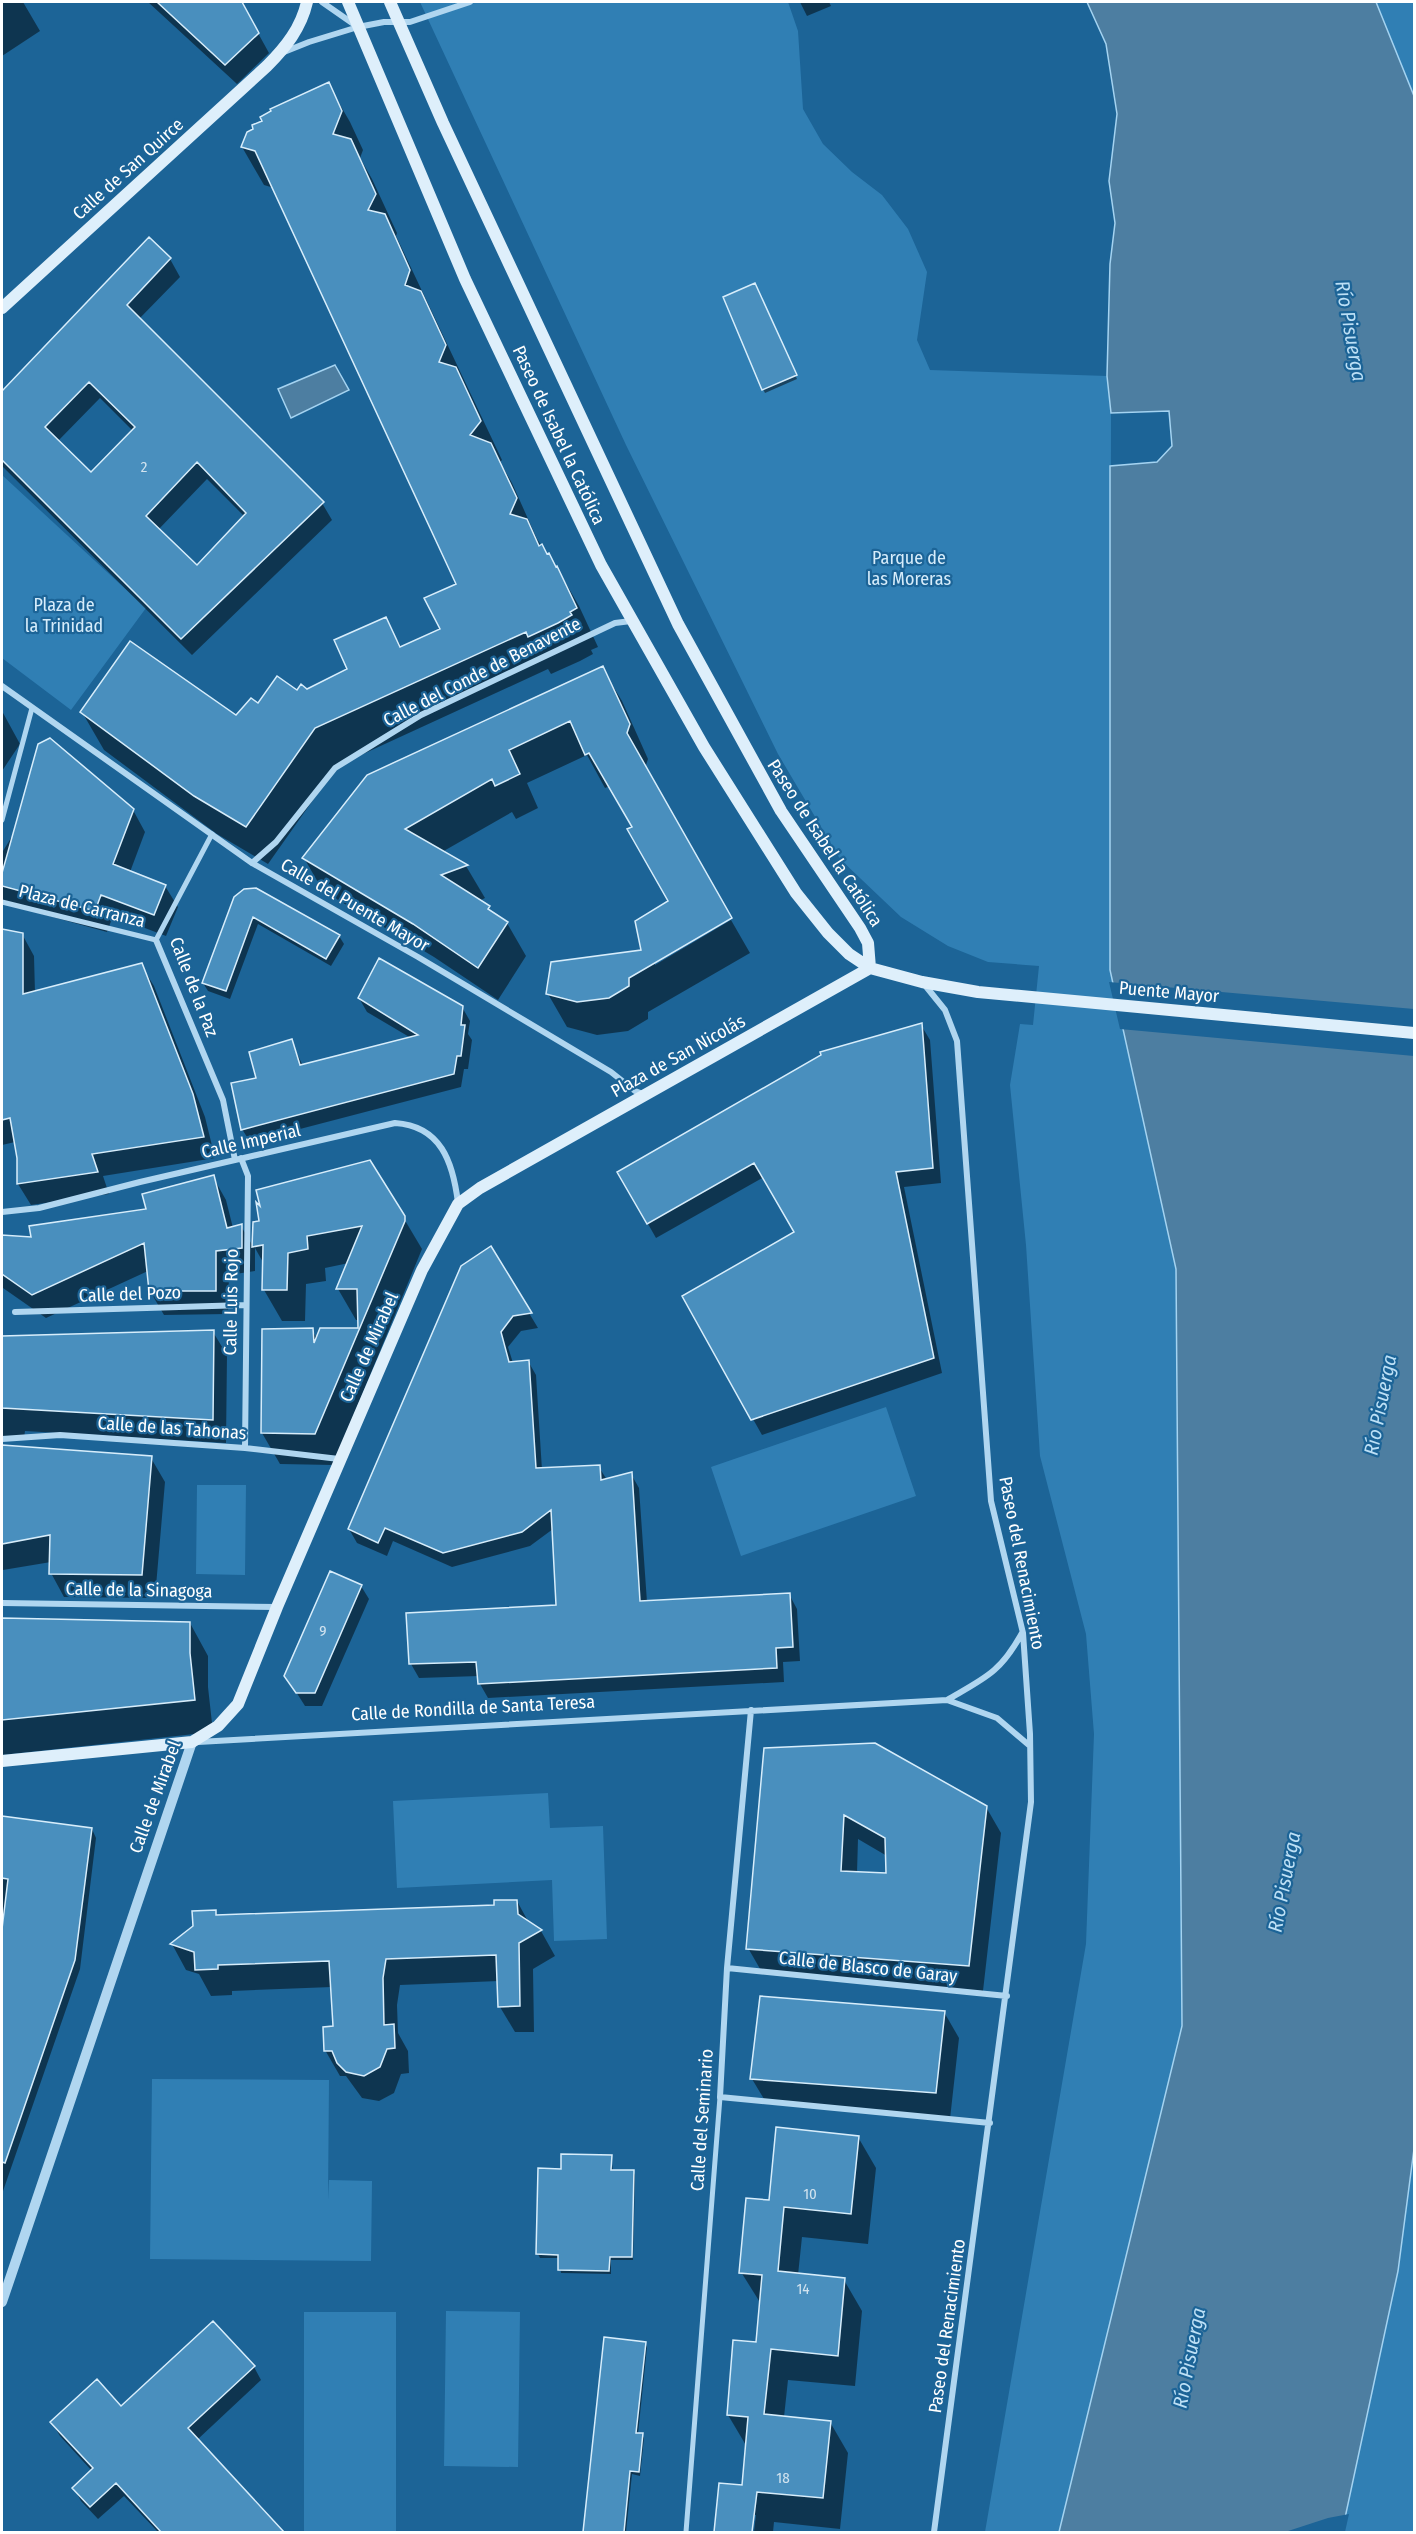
<svg xmlns="http://www.w3.org/2000/svg" width="1416" height="2534" viewBox="0 0 1416 2534" font-family="'Fira Sans Condensed',sans-serif">
	<rect width="100%" height="100%" fill="#1c6497"/>
	<!-- green -->
	<path fill="#307fb4" d="M 420,2 L 788,2 L 798,31 L 803,109 L 823,144 L 852,172 L 882,195 L 908,229 L 927,272 L 917,340 L 930,370 L 1107,376 L 1111,413 L 1110,970 L 1176,1269 L 1182,2026 L 1059,2532 L 985,2532 L 1086,1944 L 1094,1734 L 1086,1634 L 1040,1456 L 1026,1245 L 1010,1085 L 1020,1024 L 1033,1025 L 1039,966 L 988,962 L 948,946 L 901,917 L 840,859 L 778,754 L 626,445 Z
		M 1376,2 L 1414,2 L 1414,96 Z
		M 2,475 L 146,608 L 71,710 L 2,658 Z
		M 886,1407 L 916,1496 L 741,1556 L 711,1467 Z
		M 197,1485 L 246,1485 L 245,1575 L 196,1574 Z
		M 548,1793 L 550,1828 L 603,1826 L 607,1939 L 554,1941 L 552,1880 L 397,1888 L 393,1801 Z
		M 152,2079 L 329,2080 L 328,2200 L 329,2180 L 372,2181 L 371,2261 L 150,2259 Z
		M 1414,2149 L 1414,2532 L 1342,2532 L 1398,2271 Z
		M 446,2311 L 520,2312 L 518,2467 L 444,2466 Z
		M 304,2312 L 396,2312 L 396,2532 L 304,2532 Z"/>
	<!-- water -->
	<path fill="#4d7ea1" stroke="#a4d3f1" stroke-width="1.5" d="M 1087,2 L 1376,2 L 1414,96 L 1414,2149 L 1398,2271 L 1342,2532 L 1059,2532 L 1182,2026 L 1176,1269 L 1110,970 L 1110,466 L 1157,462 L 1172,446 L 1169,411 L 1111,413 L 1107,376 L 1110,264 L 1115,223 L 1109,181 L 1117,114 L 1106,44 Z
		M 335,365 L 349,390 L 291,418 L 278,389 Z"/>
	<!-- pier -->
	<path fill="#1c6497" d="M 1109,982 L 1414,1009 L 1414,1056 L 1120,1029 Z
		M 1349,2514 L 1345,2532 L 1285,2532 L 1328,2518 Z"/>
	<!-- shadow -->
	<path fill="#0007" fill-rule="evenodd" d="M 2,2 L 23,2 L 40,31 L 2,56 Z
		M 148,2 L 241,2 L 269,53 L 237,84 Z
		M 800,2 L 829,2 L 831,6 L 807,16 Z
		M 328,84 L 350,122 L 363,150 L 360,158 L 372,179 L 397,233 L 396,236 L 502,460 L 500,462 L 512,483 L 537,539 L 557,568 L 579,606 L 598,647 L 591,650 L 593,654 L 580,661 L 551,674 L 548,669 L 337,766 L 268,864 L 217,834 L 104,750 L 82,712 L 236,717 L 258,705 L 307,690 L 349,670 L 385,619 L 402,648 L 442,630 L 458,585 L 274,188 L 264,185 L 242,147 Z
		M 149,239 L 170,259 L 180,277 L 139,319 L 322,503 L 332,520 L 192,655 L 2,466 L 2,393 ZM 100,398 L 133,431 L 91,474 L 57,442 ZM 207,479 L 245,517 L 197,567 L 158,530 Z
		M 756,288 L 797,379 L 765,393 L 763,389 Z
		M 602,668 L 622,701 L 648,759 L 645,768 L 730,918 L 655,962 L 655,965 L 731,920 L 750,953 L 648,1012 L 648,1019 L 628,1031 L 597,1035 L 567,1027 L 548,994 L 643,951 L 670,902 L 634,828 L 610,786 L 605,788 L 587,755 L 527,783 L 538,808 L 516,819 L 512,812 L 442,852 L 466,866 L 485,898 L 479,901 L 507,923 L 526,956 L 498,1000 L 434,957 L 323,891 L 304,858 Z
		M 2,711 L 20,744 L 2,771 Z
		M 133,810 L 145,832 L 130,872 L 165,886 L 178,907 L 166,936 L 113,916 L 107,932 L 2,903 L 2,850 L 3,851 L 11,838 L 28,842 Z
		M 244,890 L 339,936 L 344,944 L 331,966 L 258,924 L 230,999 L 208,991 L 203,983 Z
		M 2,931 L 22,934 L 34,956 L 35,993 L 141,965 L 154,986 L 205,1117 L 215,1158 L 103,1176 L 109,1194 L 31,1205 L 18,1184 L 18,1158 L 15,1142 L 2,1145 Z
		M 359,998 L 462,1007 L 470,1021 L 468,1034 L 472,1040 L 468,1069 L 464,1069 L 461,1087 L 250,1142 L 242,1129 L 257,1079 L 291,1041 L 303,1066 L 411,1038 L 367,1012 Z
		M 921,1025 L 930,1040 L 941,1183 L 904,1187 L 942,1373 L 762,1435 L 684,1297 L 796,1233 L 764,1177 L 656,1238 L 619,1173 Z
		M 213,1177 L 226,1200 L 233,1228 L 241,1226 L 254,1248 L 254,1223 L 403,1217 L 422,1249 L 333,1465 L 280,1464 L 262,1433 L 312,1330 L 317,1339 L 359,1329 L 359,1320 L 356,1320 L 338,1289 L 349,1263 L 325,1268 L 326,1281 L 306,1284 L 305,1321 L 282,1321 L 264,1290 L 264,1264 L 255,1248 L 255,1271 L 229,1275 L 228,1314 L 164,1315 L 150,1291 L 148,1271 L 46,1318 L 3,1288 L 2,1309 L 2,1237 L 33,1238 L 148,1210 Z
		M 490,1248 L 538,1328 L 521,1331 L 508,1347 L 513,1363 L 528,1361 L 536,1375 L 542,1470 L 599,1467 L 607,1480 L 631,1474 L 639,1488 L 647,1602 L 789,1594 L 797,1609 L 800,1661 L 783,1662 L 784,1682 L 488,1698 L 480,1684 L 479,1676 L 419,1678 L 411,1664 L 557,1606 L 553,1529 L 530,1546 L 452,1567 L 393,1541 L 387,1556 L 357,1543 L 349,1529 Z
		M 213,1332 L 227,1355 L 226,1443 L 25,1431 L 24,1438 L 2,1439 L 2,1337 Z
		M 54,1450 L 151,1458 L 165,1482 L 155,1598 L 64,1597 L 51,1573 L 51,1562 L 3,1570 L 2,1566 L 2,1455 Z
		M 361,1586 L 369,1599 L 322,1706 L 305,1706 L 286,1676 Z
		M 2,1620 L 190,1623 L 208,1656 L 208,1687 L 213,1732 L 2,1755 Z
		M 766,1749 L 986,1807 L 1001,1833 L 983,1991 L 763,1974 L 748,1948 ZM 858,1839 L 887,1856 L 887,1875 L 857,1873 Z
		M 2,1818 L 92,1829 L 96,1838 L 80,1969 L 2,2194 Z
		M 517,1901 L 529,1923 L 541,1931 L 555,1956 L 533,1969 L 534,2032 L 515,2032 L 500,2007 L 499,1981 L 400,1985 L 397,2005 L 398,2033 L 408,2051 L 409,2073 L 401,2074 L 394,2093 L 379,2101 L 362,2098 L 346,2076 L 340,2076 L 325,2050 L 334,2028 L 332,1987 L 232,1991 L 232,1995 L 211,1996 L 199,1974 L 186,1970 L 172,1944 L 215,1912 L 218,1916 L 495,1906 Z
		M 944,2012 L 959,2038 L 950,2119 L 767,2104 L 752,2079 Z
		M 858,2137 L 876,2168 L 868,2244 L 802,2237 L 798,2275 L 844,2280 L 862,2311 L 855,2386 L 788,2380 L 784,2417 L 830,2422 L 848,2453 L 840,2529 L 774,2522 L 773,2532 L 754,2532 L 756,2515 L 753,2515 L 751,2532 L 716,2532 L 720,2485 L 743,2487 L 747,2447 L 728,2415 L 757,2344 L 761,2304 L 741,2272 L 770,2201 Z
		M 611,2157 L 613,2171 L 633,2171 L 635,2175 L 633,2260 L 611,2260 L 611,2274 L 561,2273 L 559,2258 L 540,2258 L 538,2254 L 562,2170 Z
		M 213,2323 L 254,2367 L 261,2380 L 197,2440 L 281,2532 L 158,2532 L 124,2496 L 98,2519 L 81,2501 L 74,2488 L 92,2471 L 60,2436 L 52,2423 L 121,2408 Z
		M 606,2339 L 645,2343 L 647,2347 L 638,2434 L 642,2435 L 644,2438 L 640,2476 L 632,2474 L 626,2532 L 584,2532 Z"/>
	<!-- building -->
	<path fill="#498fbe" stroke="#d7edfb" stroke-width="1.5" fill-rule="evenodd" d="M 157,2 L 242,2 L 259,33 L 225,65 Z
		M 329,82 L 342,111 L 333,134 L 351,139 L 376,194 L 368,210 L 385,214 L 410,270 L 405,285 L 421,291 L 446,345 L 439,362 L 456,367 L 481,421 L 470,435 L 491,443 L 517,498 L 510,514 L 527,519 L 539,546 L 542,544 L 547,554 L 549,553 L 556,567 L 557,566 L 577,608 L 570,612 L 572,615 L 558,623 L 528,637 L 526,632 L 315,728 L 246,827 L 194,796 L 80,712 L 130,641 L 236,715 L 251,698 L 258,703 L 277,676 L 297,690 L 301,684 L 307,689 L 347,669 L 334,640 L 386,617 L 400,647 L 440,629 L 424,598 L 456,584 L 255,151 L 241,147 L 247,132 L 253,129 L 252,125 L 262,121 L 260,117 L 271,111 L 270,109 Z
		M 149,237 L 171,258 L 127,305 L 324,502 L 181,639 L 2,460 L 2,391 ZM 89,382 L 135,427 L 91,472 L 45,427 ZM 197,462 L 246,513 L 197,565 L 146,516 Z
		M 755,283 L 797,375 L 762,390 L 723,297 Z
		M 603,666 L 630,724 L 627,733 L 732,918 L 629,978 L 629,986 L 609,998 L 577,1002 L 546,994 L 551,962 L 641,950 L 635,921 L 668,901 L 627,829 L 632,827 L 589,753 L 585,755 L 570,721 L 509,750 L 520,774 L 495,786 L 492,779 L 405,829 L 468,865 L 441,875 L 490,906 L 488,909 L 508,922 L 478,968 L 413,924 L 302,858 L 367,775 Z
		M 50,738 L 134,809 L 113,864 L 166,885 L 154,915 L 101,895 L 95,911 L 2,886 L 2,873 L 38,744 Z
		M 256,888 L 340,935 L 326,959 L 253,917 L 226,991 L 202,983 L 234,897 L 244,889 Z
		M 2,929 L 23,933 L 23,994 L 142,963 L 193,1094 L 204,1137 L 92,1154 L 98,1172 L 17,1184 L 17,1158 L 10,1118 L 2,1120 Z
		M 379,958 L 463,1006 L 461,1025 L 465,1025 L 461,1056 L 457,1056 L 454,1074 L 241,1130 L 231,1083 L 256,1078 L 249,1052 L 292,1039 L 300,1065 L 418,1035 L 358,998 Z
		M 922,1023 L 933,1168 L 896,1172 L 934,1358 L 751,1420 L 682,1296 L 794,1232 L 754,1163 L 647,1224 L 617,1172 L 821,1055 L 820,1052 Z
		M 370,1160 L 405,1216 L 405,1221 L 315,1434 L 261,1433 L 262,1329 L 313,1328 L 314,1343 L 320,1328 L 358,1328 L 357,1289 L 336,1289 L 362,1226 L 307,1236 L 308,1249 L 288,1253 L 287,1290 L 262,1290 L 263,1245 L 252,1247 L 253,1222 L 259,1221 L 256,1202 L 260,1206 L 256,1190 Z
		M 214,1175 L 227,1228 L 242,1224 L 242,1248 L 216,1251 L 216,1291 L 149,1291 L 144,1243 L 32,1295 L 2,1274 L 2,1235 L 31,1237 L 29,1226 L 146,1209 L 142,1194 Z
		M 491,1246 L 532,1313 L 513,1316 L 501,1332 L 509,1362 L 529,1360 L 536,1468 L 600,1465 L 601,1480 L 632,1472 L 640,1601 L 790,1593 L 793,1647 L 776,1648 L 777,1668 L 478,1684 L 476,1662 L 409,1664 L 406,1613 L 556,1605 L 551,1510 L 522,1532 L 443,1553 L 385,1528 L 378,1543 L 348,1529 L 461,1266 Z
		M 214,1330 L 213,1420 L 2,1408 L 2,1336 Z
		M 2,1445 L 152,1456 L 142,1575 L 49,1574 L 50,1535 L 2,1544 Z
		M 330,1571 L 362,1585 L 315,1693 L 296,1693 L 284,1676 Z
		M 2,1618 L 190,1622 L 190,1653 L 195,1700 L 2,1720 Z
		M 875,1743 L 987,1806 L 969,1966 L 746,1949 L 764,1748 ZM 844,1815 L 885,1838 L 886,1873 L 841,1871 Z
		M 2,1816 L 92,1828 L 75,1960 L 5,2163 L 2,2162 L 2,1929 L 8,1879 L 2,1878 Z
		M 494,1900 L 517,1900 L 518,1914 L 542,1930 L 519,1943 L 520,2006 L 498,2007 L 496,1955 L 386,1959 L 383,1978 L 384,2025 L 394,2024 L 395,2048 L 387,2049 L 380,2067 L 364,2076 L 346,2072 L 337,2063 L 332,2051 L 324,2051 L 323,2027 L 333,2026 L 329,1961 L 218,1965 L 218,1969 L 195,1970 L 194,1952 L 170,1944 L 193,1926 L 192,1911 L 216,1910 L 216,1915 L 494,1905 Z
		M 760,1996 L 945,2011 L 936,2093 L 750,2079 Z
		M 776,2127 L 859,2136 L 851,2214 L 784,2207 L 778,2271 L 845,2278 L 838,2356 L 771,2349 L 764,2414 L 831,2421 L 823,2498 L 757,2492 L 752,2532 L 714,2532 L 719,2483 L 742,2485 L 748,2417 L 727,2415 L 733,2340 L 756,2342 L 762,2275 L 739,2273 L 746,2198 L 769,2200 Z
		M 561,2154 L 612,2155 L 611,2170 L 634,2170 L 632,2257 L 610,2257 L 609,2271 L 558,2270 L 558,2255 L 536,2254 L 538,2168 L 561,2169 Z
		M 213,2321 L 255,2366 L 188,2428 L 284,2532 L 161,2532 L 116,2483 L 90,2507 L 72,2488 L 93,2468 L 50,2422 L 97,2379 L 121,2406 Z
		M 604,2337 L 646,2342 L 636,2433 L 643,2433 L 639,2472 L 630,2471 L 624,2532 L 583,2532 Z"/>
	<g fill="none" stroke-linecap="round" stroke-linejoin="round">
		<!-- pedestrian -->
		<path stroke="#b0d6f0" stroke-width="5" d="M 2,820 L 32,708
			M 2,902 L 156,940 L 212,834
			M 686,2532 L 720,2097"/>
		<!-- minor -->
		<path stroke="#b0d6f0" stroke-width="6" d="M 322,2 L 355,25
			M 284,52 L 309,42 L 358,27 L 384,22 L 410,22 L 470,2
			M 2,686 L 252,863 L 418,957 L 611,1072 L 635,1091 L 643,1094
			M 252,863 L 276,842 L 335,768 L 421,715 L 615,623 L 631,621
			M 156,940 L 223,1100 L 235,1160
			M 924,984 L 945,1010 L 957,1041 L 991,1501 L 1023,1633 L 1030,1734 L 1031,1802 L 934,2532
			M 241,1158 L 248,1176 L 245,1448
			M 2,1212 L 39,1208 L 140,1182 L 395,1123 C 441,1126 453,1162 458,1203
			M 15,1312 L 245,1305
			M 2,1439 L 60,1435 L 245,1448 L 339,1459
			M 2,1603 L 277,1607
			M 947,1700 C 985,1678 1000,1673 1022,1633
			M 751,1710 L 727,1968 L 720,2097 L 990,2123
			M 198,1742 L 947,1700 L 997,1718 L 1030,1746
			M 727,1968 L 1007,1996"/>
		<!-- tertiary -->
		<path stroke="#b0d6f0" stroke-width="10" d="M 2,2302 L 192,1742"/>
		<!-- secondary -->
		<path stroke="#deeffb" stroke-width="12" d="M 348,2 L 465,279 L 601,565 L 704,747 L 796,893 L 828,933 L 849,954 L 870,968 L 922,982 L 978,992 L 1414,1033
			M 390,2 L 443,123 L 678,624 L 781,811 L 860,928 L 868,943 L 870,968
			M 2,308 L 267,66 C 286,47 301,28 307,2
			M 2,1761 L 192,1742 L 218,1726 L 238,1704 L 277,1607 L 422,1270 L 458,1204 L 480,1188 L 870,968"/>
	</g>
	<g text-anchor="middle" stroke-width="4.5" stroke-linejoin="round" paint-order="stroke">
		<!-- number labels -->
		<g font-size="15" fill="#d2e3ef">
			<text x="144" y="472">2</text>
			<text x="323" y="1636">9</text>
			<text x="810" y="2199">10</text>
			<text x="803" y="2294">14</text>
			<text x="783" y="2483">18</text>
		</g>
		<!-- street labels -->
		<g font-size="18" fill="#fff" stroke="#1c6497">
			<text transform="translate(128 169) rotate(-42)" y="6">Calle de San Quirce</text>
			<text transform="translate(559 435) rotate(65)" y="6">Paseo de Isabel la Católica</text>
			<text transform="translate(482 672) rotate(-27)" y="6">Calle del Conde de Benavente</text>
			<text transform="translate(825 843) rotate(57)" y="6">Paseo de Isabel la Católica</text>
			<text transform="translate(355 905) rotate(30)" y="6">Calle del Puente Mayor</text>
			<text transform="translate(82 906) rotate(14)" y="6">Plaza de Carranza</text>
			<text transform="translate(194 987) rotate(69)" y="6">Calle de la Paz</text>
			<text transform="translate(1169 992) rotate(5)" y="6">Puente Mayor</text>
			<text transform="translate(678 1056) rotate(-29)" y="6">Plaza de San Nicolás</text>
			<text transform="translate(251 1141) rotate(-13)" y="6">Calle Imperial</text>
			<text transform="translate(130 1294) rotate(-2)" y="6">Calle del Pozo</text>
			<text transform="translate(231 1302) rotate(-89)" y="6">Calle Luis Rojo</text>
			<text transform="translate(369 1347) rotate(-66)" y="6">Calle de Mirabel</text>
			<text transform="translate(172 1428) rotate(4)" y="6">Calle de las Tahonas</text>
			<text transform="translate(1022 1563) rotate(79)" y="6">Paseo del Renacimiento</text>
			<text transform="translate(139 1590) rotate(1)" y="6">Calle de la Sinagoga</text>
			<text transform="translate(473 1708) rotate(-3)" y="6">Calle de Rondilla de Santa Teresa</text>
			<text transform="translate(155 1797) rotate(-70)" y="6">Calle de Mirabel</text>
			<text transform="translate(868 1967) rotate(6)" y="6">Calle de Blasco de Garay</text>
			<text transform="translate(702 2120) rotate(-86)" y="6">Calle del Seminario</text>
			<text transform="translate(947 2326) rotate(-82)" y="6">Paseo del Renacimiento</text>
		</g>
		<!-- park labels -->
		<g font-size="18" fill="#d7edfb" stroke="#1c6497">
			<text x="909" y="564">Parque de<tspan x="909" dy="21">las Moreras</tspan></text>
			<text x="64" y="611">Plaza de<tspan x="64" dy="21">la Trinidad</tspan></text>
		</g>
		<!-- water labels -->
		<g font-size="20" font-style="italic" fill="#bde0f6" stroke="#1c6497">
			<text transform="translate(1351 331) rotate(80)" y="7">Río Pisuerga</text>
			<text transform="translate(1380 1405) rotate(-79)" y="7">Río Pisuerga</text>
			<text transform="translate(1284 1882) rotate(-79)" y="7">Río Pisuerga</text>
			<text transform="translate(1189 2358) rotate(-79)" y="7">Río Pisuerga</text>
		</g>
	</g>
	<!-- border -->
	<rect width="1416" height="2534" fill="none" stroke="#ffffff" stroke-width="6"/>
</svg>
